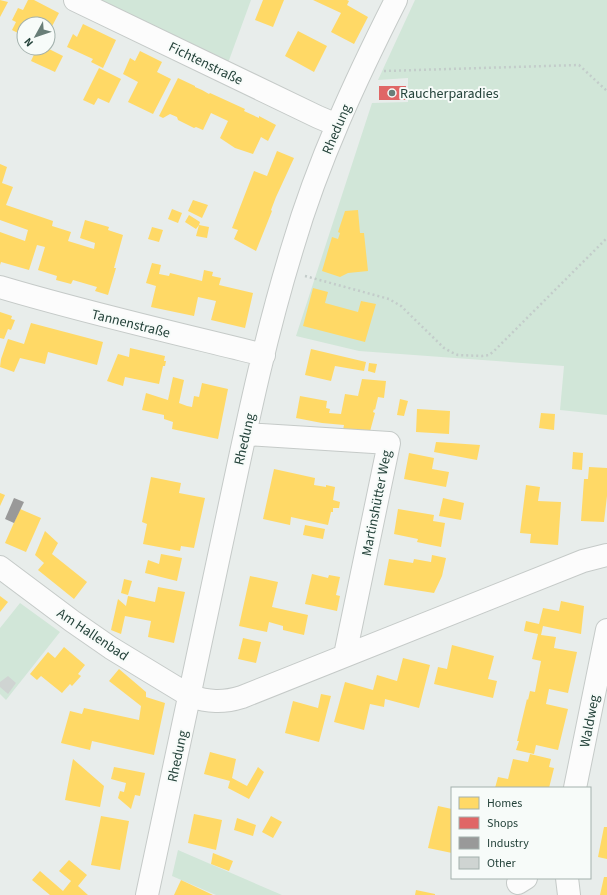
<svg xmlns="http://www.w3.org/2000/svg" width="607" height="895" viewBox="0 0 607 895" font-family="'Source Sans 3',sans-serif">
	<rect width="100%" height="100%" fill="#e8edeb"/>
	<!-- green -->
	<path fill="#d1e6d8" d="M 99,0 L 251,0 L 228,63 Z
		M 415,0 L 607,0 L 607,415 L 560,410 L 564,366 L 359,351 L 296,336 L 372,103 L 408,102 L 408,78 L 378,80 Z
		M 20,603 L 60,632 L 6,700 L 0,694 L 0,628 Z
		M 178,850 L 282,895 L 216,895 L 172,876 Z"/>
	<!-- homes -->
	<path fill="#ffd966" d="M 0,0 L 8,2 L 0,17 Z
		M 28,0 L 34,0 L 59,13 L 48,34 L 48,24 L 24,24 L 24,36 L 12,30 L 16,22 L 12,20 L 18,8 L 23,10 Z
		M 263,0 L 284,0 L 273,27 L 255,20 Z
		M 313,0 L 347,0 L 349,1 L 347,5 L 368,17 L 354,44 L 331,32 L 341,13 Z
		M 83,24 L 116,40 L 103,68 L 91,62 L 93,59 L 67,47 L 73,34 L 77,37 Z
		M 298,31 L 327,46 L 314,72 L 285,56 Z
		M 37,48 L 47,48 L 63,56 L 55,72 L 31,61 Z
		M 140,51 L 162,62 L 157,72 L 171,79 L 153,114 L 128,102 L 138,82 L 123,74 L 130,58 L 135,61 Z
		M 99,68 L 121,79 L 109,103 L 98,98 L 94,105 L 83,100 Z
		M 178,78 L 195,86 L 195,87 L 202,90 L 209,94 L 210,93 L 245,109 L 244,111 L 259,118 L 259,116 L 276,125 L 268,141 L 261,137 L 253,154 L 235,148 L 220,138 L 228,121 L 211,113 L 203,130 L 196,127 L 194,128 L 178,120 L 177,117 L 170,114 L 163,118 L 159,116 Z
		M 277,151 L 294,158 L 276,197 L 271,210 L 272,211 L 256,251 L 234,239 L 238,230 L 232,228 L 254,171 L 267,176 Z
		M 0,164 L 7,167 L 2,183 L 13,187 L 6,205 L 53,221 L 52,226 L 71,232 L 68,241 L 94,249 L 95,243 L 80,238 L 85,220 L 109,227 L 108,230 L 123,235 L 114,268 L 116,268 L 108,295 L 95,291 L 97,287 L 73,280 L 71,284 L 56,280 L 57,276 L 38,270 L 45,247 L 37,245 L 29,270 L 1,262 L 0,265 L 0,232 L 25,241 L 28,230 L 0,220 Z
		M 193,200 L 208,205 L 202,218 L 188,211 Z
		M 172,209 L 182,213 L 178,223 L 168,219 Z
		M 358,210 L 360,233 L 364,233 L 368,271 L 348,273 L 340,277 L 322,271 L 332,237 L 338,239 L 340,233 L 338,232 L 345,211 Z
		M 189,215 L 200,222 L 199,225 L 209,227 L 207,238 L 196,236 L 199,225 L 196,229 L 185,222 Z
		M 152,227 L 163,230 L 159,242 L 148,239 Z
		M 152,263 L 161,265 L 159,274 L 169,276 L 170,273 L 202,281 L 204,270 L 213,272 L 212,276 L 221,278 L 219,285 L 253,293 L 245,328 L 211,320 L 216,301 L 198,297 L 194,316 L 151,307 L 156,286 L 146,283 Z
		M 313,288 L 328,292 L 325,303 L 358,312 L 361,301 L 376,304 L 365,342 L 303,326 Z
		M 0,312 L 12,316 L 11,319 L 15,320 L 11,330 L 8,329 L 4,339 L 0,338 Z
		M 31,323 L 103,342 L 97,365 L 48,352 L 45,364 L 20,358 L 14,372 L 0,367 L 1,359 L 8,339 L 24,344 Z
		M 130,348 L 165,356 L 164,361 L 166,361 L 165,366 L 163,366 L 159,384 L 125,377 L 123,386 L 107,381 L 118,354 L 129,357 Z
		M 311,349 L 366,362 L 364,371 L 335,366 L 331,381 L 305,375 Z
		M 369,363 L 377,364 L 375,373 L 368,371 Z
		M 173,377 L 184,380 L 179,403 L 187,406 L 192,407 L 194,396 L 199,397 L 202,383 L 228,389 L 218,439 L 172,429 L 173,422 L 164,419 L 164,415 L 142,410 L 146,393 L 168,400 Z
		M 362,379 L 386,381 L 384,398 L 378,397 L 375,410 L 374,409 L 373,412 L 375,413 L 369,435 L 342,435 L 344,425 L 322,423 L 296,418 L 300,396 L 327,401 L 326,408 L 330,409 L 329,413 L 341,414 L 345,394 L 358,396 Z
		M 400,399 L 408,401 L 404,416 L 397,415 Z
		M 417,409 L 450,411 L 449,434 L 416,432 Z
		M 541,413 L 555,414 L 554,430 L 539,428 Z
		M 436,442 L 480,445 L 477,460 L 434,452 Z
		M 573,452 L 583,453 L 582,470 L 572,469 Z
		M 409,453 L 434,458 L 432,469 L 449,472 L 446,487 L 404,479 Z
		M 589,467 L 607,468 L 607,496 L 604,522 L 581,521 L 584,479 L 588,479 Z
		M 274,469 L 315,478 L 314,485 L 326,487 L 326,485 L 335,487 L 333,500 L 340,502 L 339,508 L 333,508 L 333,512 L 331,512 L 328,525 L 291,517 L 290,525 L 263,519 Z
		M 151,477 L 181,483 L 179,493 L 205,498 L 194,548 L 181,546 L 180,551 L 143,544 L 147,524 L 142,522 Z
		M 526,485 L 540,487 L 538,501 L 561,502 L 558,545 L 530,543 L 531,534 L 520,533 Z
		M 0,493 L 5,495 L 0,506 Z
		M 443,498 L 464,503 L 461,520 L 439,516 Z
		M 20,509 L 41,518 L 26,552 L 5,543 Z
		M 398,509 L 434,515 L 433,521 L 445,523 L 441,547 L 417,542 L 418,539 L 394,534 Z
		M 305,525 L 325,529 L 323,539 L 303,535 Z
		M 45,531 L 58,543 L 52,554 L 87,582 L 74,599 L 38,570 L 44,563 L 35,555 Z
		M 161,554 L 182,558 L 177,581 L 145,573 L 148,560 L 159,564 Z
		M 432,555 L 446,558 L 442,576 L 434,593 L 384,585 L 389,559 L 413,563 L 414,559 L 431,562 Z
		M 312,574 L 328,578 L 329,575 L 340,577 L 336,595 L 340,596 L 337,611 L 305,604 Z
		M 250,576 L 278,582 L 272,607 L 308,615 L 304,635 L 283,630 L 283,626 L 269,622 L 267,632 L 239,626 Z
		M 124,579 L 132,581 L 128,595 L 121,593 Z
		M 158,587 L 185,592 L 174,643 L 148,637 L 151,621 L 125,616 L 121,634 L 111,630 L 118,599 L 126,606 L 128,596 L 155,602 Z
		M 0,596 L 8,602 L 0,612 Z
		M 561,601 L 584,606 L 581,634 L 543,626 L 541,635 L 556,637 L 554,648 L 577,652 L 568,693 L 549,689 L 546,704 L 568,709 L 558,750 L 536,745 L 534,754 L 516,750 L 519,741 L 517,741 L 527,699 L 528,700 L 530,691 L 535,692 L 541,661 L 532,659 L 538,634 L 524,631 L 526,621 L 539,624 L 543,608 L 559,611 Z
		M 243,638 L 261,642 L 256,663 L 238,659 Z
		M 452,645 L 494,656 L 488,679 L 497,681 L 493,698 L 434,684 L 438,667 L 447,669 Z
		M 64,647 L 85,665 L 78,674 L 81,676 L 72,686 L 70,684 L 62,693 L 41,676 L 37,680 L 30,674 L 48,652 L 55,658 Z
		M 403,658 L 430,665 L 419,708 L 385,699 L 384,707 L 370,704 L 364,730 L 334,722 L 345,682 L 373,690 L 377,675 L 397,681 Z
		M 119,669 L 146,692 L 146,697 L 165,703 L 154,755 L 92,741 L 90,750 L 61,743 L 70,711 L 82,714 L 84,708 L 139,720 L 141,706 L 109,681 Z
		M 321,694 L 331,696 L 319,742 L 285,733 L 293,701 L 318,708 Z
		M 210,752 L 236,759 L 232,778 L 247,786 L 258,767 L 264,772 L 249,799 L 228,788 L 230,781 L 204,774 Z
		M 530,754 L 551,759 L 549,767 L 554,768 L 549,788 L 495,788 L 498,777 L 508,779 L 513,759 L 528,762 Z
		M 73,759 L 104,786 L 100,807 L 65,800 Z
		M 114,767 L 145,773 L 140,796 L 135,795 L 131,809 L 118,798 L 120,791 L 124,792 L 126,783 L 111,779 Z
		M 438,806 L 452,809 L 452,853 L 428,848 Z
		M 194,814 L 222,820 L 216,850 L 188,843 Z
		M 101,816 L 129,821 L 120,870 L 91,865 Z
		M 271,816 L 282,822 L 273,838 L 262,832 Z
		M 237,818 L 256,825 L 253,836 L 234,830 Z
		M 604,827 L 607,827 L 607,859 L 598,857 Z
		M 213,853 L 233,861 L 229,871 L 211,864 Z
		M 69,860 L 87,875 L 78,886 L 88,895 L 50,895 L 32,880 L 40,871 L 63,891 L 71,881 L 59,871 Z
		M 604,877 L 607,877 L 607,895 L 600,895 Z
		M 181,880 L 213,895 L 174,895 Z
		M 416,890 L 435,894 L 435,895 L 415,895 Z"/>
	<!-- shops -->
	<path fill="#e06666" d="M 379,86 L 406,86 L 406,100 L 379,100 Z"/>
	<!-- industry -->
	<path fill="#999" d="M 14,498 L 24,502 L 14,523 L 5,519 Z"/>
	<!-- building -->
	<path fill="#cfd4d2" d="M 8,676 L 16,683 L 8,694 L 0,687 L 0,682 Z"/>
	<g fill="none" stroke-linecap="round" stroke-linejoin="round">
		<!-- minor casing -->
		<g stroke="#c5cac8" stroke-width="24">
			<path id="minor" d="M 75,0 L 318,117 L 337,125
				M 0,287 C 87,313 175,333 264,355
				M 245,434 L 389,443 L 345,655
				M 0,567 L 72,621 L 111,648 L 190,696 C 208,702 223,703 242,697 L 583,561 L 607,555
				M 575,788 L 607,630
				M 567,878 L 569,895
				M 518,883 L 526,878
				M 147,895 C 172,781 196,666 220,551 C 242,449 262,346 293,246 C 318,161 356,79 396,0"/>
		</g>
		<!-- path -->
		<path stroke="#c3ccca" stroke-width="2.5" stroke-dasharray="2 3" stroke-linecap="butt" d="M 384,71 L 579,65 L 607,91
			M 305,276 L 389,299 L 401,306 L 444,348 L 451,352 L 458,355 L 482,356 L 489,355 L 494,351 L 607,238"/>
		<!-- minor -->
		<use href="#minor" stroke="#fcfcfc" stroke-width="22"/>
	</g>
	<!-- markers -->
	<circle fill="#697e78" stroke="#f7fbf9" stroke-width="1.5" cx="392" cy="93" r="4"/>
	<g text-anchor="middle" stroke-width="4" stroke-linejoin="round" paint-order="stroke">
		<!-- street labels -->
		<g font-size="14" fill="#24423a" stroke="#f7fbf9">
			<text transform="translate(206 63) rotate(26)" y="5">Fichtenstraße</text>
			<text transform="translate(336 129) rotate(-67)" y="5">Rhedung</text>
			<text transform="translate(131 323) rotate(14)" y="5">Tannenstraße</text>
			<text transform="translate(244 439) rotate(-77)" y="5">Rhedung</text>
			<text transform="translate(376 503) rotate(-79)" y="5">Martinshütter Weg</text>
			<text transform="translate(93 634) rotate(34)" y="5">Am Hallenbad</text>
			<text transform="translate(589 721) rotate(-79)" y="5">Waldweg</text>
			<text transform="translate(177 756) rotate(-78)" y="5">Rhedung</text>
		</g>
		<!-- poi labels -->
		<g font-size="14" fill="#24423a" stroke="#f7fbf9" text-anchor="start">
			<text x="400" y="98">Raucherparadies</text>
		</g>
	</g>
	<!-- legend -->
	<rect x="451" y="787" width="140" height="92" fill="#f7fbf9" stroke="#a3b1ad"/>
	<rect x="459" y="797" width="20" height="12" fill="#ffd966" stroke="#a3b1ad"/>
	<text x="487" y="807" font-size="12" fill="#24423a">Homes</text>
	<rect x="459" y="817" width="20" height="12" fill="#e06666" stroke="#a3b1ad"/>
	<text x="487" y="827" font-size="12" fill="#24423a">Shops</text>
	<rect x="459" y="837" width="20" height="12" fill="#999999" stroke="#a3b1ad"/>
	<text x="487" y="847" font-size="12" fill="#24423a">Industry</text>
	<rect x="459" y="857" width="20" height="12" fill="#cfd4d2" stroke="#a3b1ad"/>
	<text x="487" y="867" font-size="12" fill="#24423a">Other</text>
	<!-- north arrow -->
	<g transform="translate(36 36) rotate(230)"><circle r="19" fill="#f7fbf9" stroke="#a3b1ad"/>
	<path d="M0-3L7 15L0 10L-7 15Z" fill="#697e78"/>
	<text y="-6" font-size="11" font-weight="bold" text-anchor="middle" fill="#24423a">N</text>
	</g>
</svg>
